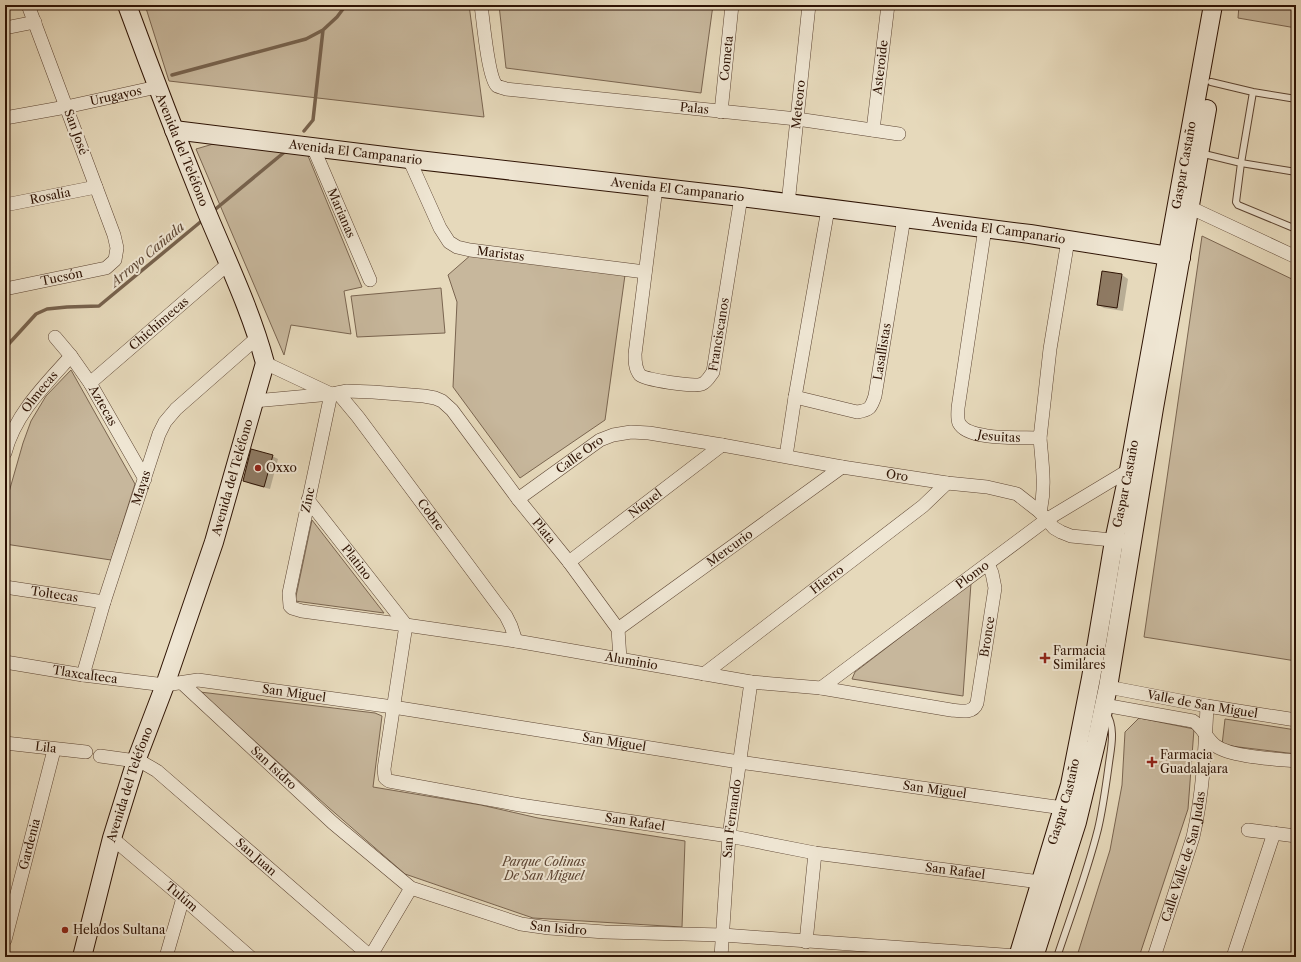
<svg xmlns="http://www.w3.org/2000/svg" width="1301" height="962" viewBox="0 0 1301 962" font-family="'Libre Caslon Text',serif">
	<rect width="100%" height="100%" fill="#e6d9bb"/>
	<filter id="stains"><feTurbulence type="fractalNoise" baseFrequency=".005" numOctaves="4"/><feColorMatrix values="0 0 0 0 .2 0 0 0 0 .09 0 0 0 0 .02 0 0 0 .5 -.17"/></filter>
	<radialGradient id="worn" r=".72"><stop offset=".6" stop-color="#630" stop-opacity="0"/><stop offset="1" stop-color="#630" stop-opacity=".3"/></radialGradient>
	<!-- green -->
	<path fill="#c7b79c" stroke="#7a6550" d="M 145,5 L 469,5 L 484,117 L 169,81 Z
		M 499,5 L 713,5 L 701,93 L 506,68 Z
		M 1239,5 L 1296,5 L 1296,28 L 1238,18 Z
		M 227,140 L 306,151 L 362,287 L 344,291 L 351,334 L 291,325 L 284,355 L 196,149 Z
		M 1202,236 L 1296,281 L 1296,661 L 1144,637 Z
		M 472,254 L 625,275 L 605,420 L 520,478 L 453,387 L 457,302 L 448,275 Z
		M 441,288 L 445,333 L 357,337 L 351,296 Z
		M 71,370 L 135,484 L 111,560 L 5,544 L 5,506 L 23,443 L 31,421 L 46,396 Z
		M 312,520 L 384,613 L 295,601 Z
		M 971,583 L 963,696 L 852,679 L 855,672 Z
		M 200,692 L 375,713 L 382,716 L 373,787 L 481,805 L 538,818 L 685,841 L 682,927 L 533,918 L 405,874 L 328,807 Z
		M 1139,718 L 1194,729 L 1188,809 L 1139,957 L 1078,957 L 1077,956 L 1110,850 L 1122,785 L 1125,732 Z
		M 1225,719 L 1296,730 L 1296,754 L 1222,745 Z"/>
	<!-- shadow -->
	<path fill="#0003" d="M 1122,275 L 1128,279 L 1123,311 L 1104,308 L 1098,305 Z
		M 272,456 L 278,459 L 270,489 L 250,484 L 244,480 Z"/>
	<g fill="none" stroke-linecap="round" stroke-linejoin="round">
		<!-- stream -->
		<path stroke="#77624d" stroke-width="3.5" d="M 172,75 L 306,39 L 323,30 L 337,17 L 346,5
			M 304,131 L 313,120 L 323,30
			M 212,212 L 287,150
			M 5,348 L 36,314 L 47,309 L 67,307 L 99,306 L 204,219"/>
	</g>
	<!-- building -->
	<path fill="#8e7a63" stroke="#2e1304" d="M 1102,271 L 1122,274 L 1117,308 L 1097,305 Z
		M 251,449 L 273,455 L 264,487 L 243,481 Z"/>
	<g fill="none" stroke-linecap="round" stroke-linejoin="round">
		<!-- lane casing -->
		<g stroke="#5c4432" stroke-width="8">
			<path id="lane" d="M 1211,82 L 1253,92 L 1296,99
				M 1253,92 L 1241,163 L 1236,202 L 1238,205 L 1296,229
				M 1200,153 L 1241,163 L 1296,172
				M 1057,957 C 1071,915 1087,873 1098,829 C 1103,808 1106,785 1109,763 C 1111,748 1116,727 1106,713"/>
		</g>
		<!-- street casing -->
		<g stroke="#5c4432" stroke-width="14">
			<g id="street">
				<path id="s1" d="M 481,5 C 483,19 488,78 497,86 C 499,87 504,88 506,89 L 797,119 L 899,134"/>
				<path d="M 5,28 L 35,22"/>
				<path id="s2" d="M 721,112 L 732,5"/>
				<path id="s3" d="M 5,118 L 66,107 L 157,87"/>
				<path id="s4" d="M 873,130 L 888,5"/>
				<path id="s5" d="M 313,147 L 370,280"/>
				<path id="s6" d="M 409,159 L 440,228 L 449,242 L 457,247 L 470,250 L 645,272"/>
				<path id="s7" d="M 656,188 L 635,354 C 635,361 635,369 640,375 C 645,380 694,387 702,384 C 707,382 710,376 713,372 L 741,197"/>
				<path id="s8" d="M 788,204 L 809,5"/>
				<path id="s9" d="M 5,205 L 96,187"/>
				<path d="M 1189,207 L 1296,257"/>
				<path id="s10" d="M 985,228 L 958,408 C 958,413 957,419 959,423 C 968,441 1022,437 1040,438 L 1050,349 L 1068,240"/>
				<path id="s11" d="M 5,289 L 106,268 L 115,260 L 117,248 L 114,235 L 28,5"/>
				<path id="s12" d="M 55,337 L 71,356 L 90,383 L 145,479"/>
				<path d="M 265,363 L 331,394"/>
				<path id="s13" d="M 90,383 L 228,264"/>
				<path id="s14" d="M 338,393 L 358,417 L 506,616 L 511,626 L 516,641"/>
				<path id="s15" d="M 331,394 L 289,593 L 290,606 L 292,608 L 302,611 L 406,625 L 516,641 L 751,682 L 821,688 L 951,710 C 961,711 973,714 977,703 L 995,588 L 992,573 L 988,564"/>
				<path id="s16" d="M 795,397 L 857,412 C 870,410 871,408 875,396 L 904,218"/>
				<path id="s17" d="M 254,401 L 331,394 L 346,391 L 373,392 L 424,396 L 435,398 L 442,401 L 452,410 L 518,499 L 569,562 L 618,629 L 620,659"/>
				<path id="s18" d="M 5,453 C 15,414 45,385 71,356"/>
				<path d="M 786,456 L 795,397 L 828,209"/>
				<path id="s19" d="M 518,499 L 600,440 L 613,435 L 631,432 L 649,433 L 722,445 L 842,467 L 947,483 L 987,487 L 1017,494 L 1040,512 L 1054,528 L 1061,532 L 1071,536 L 1122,541"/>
				<path id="s20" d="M 308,500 L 406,625 L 384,769 L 385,778 L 389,781 L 520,805 L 729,836 L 815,853 L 1040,882"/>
				<path d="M 1040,512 C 1046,487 1042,463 1040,438"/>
				<path id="s21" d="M 569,562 L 722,445"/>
				<path id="s22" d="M 5,587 L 104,602"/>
				<path id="s23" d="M 618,629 L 842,467"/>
				<path id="s24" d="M 5,662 L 83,675 L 165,685 L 198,680 L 393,707 L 739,762 L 1063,808"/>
				<path id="s25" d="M 704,674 L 923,506 L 947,483"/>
				<path id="s26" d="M 83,675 L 104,602 L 159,434 L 165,422 L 176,409 L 258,337"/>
				<path id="s27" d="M 182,683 L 333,823 L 411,888 L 521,924 L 549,928 L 605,932 L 723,935 L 1019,956"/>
				<path id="s28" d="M 1108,687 L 1207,706 L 1296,720"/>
				<path id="s29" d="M 821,688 L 1046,520 L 1129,470"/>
				<path d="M 1104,705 L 1193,721 C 1203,727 1206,739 1216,746 C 1231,757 1277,759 1296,761"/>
				<path id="s30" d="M 5,743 L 86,752"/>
				<path id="s31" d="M 100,756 L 136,761 L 145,764 L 157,771 L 370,956 L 374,957"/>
				<path d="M 1248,830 L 1296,836"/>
				<path id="s32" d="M 112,838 L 183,898 L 250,957"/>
				<path id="s33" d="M 5,940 L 54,750"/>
				<path d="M 806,942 L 815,853"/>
				<path d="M 166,957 L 183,898"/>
				<path d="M 370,957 L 411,888"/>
				<path id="s34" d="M 721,957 L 729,836 L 751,682"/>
				<path id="s35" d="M 1154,957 L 1193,837 C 1203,794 1205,750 1207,706"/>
				<path d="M 1233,957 L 1274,833"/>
			</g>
		</g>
		<!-- secondary casing -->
		<g stroke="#2e1304" stroke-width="20">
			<g id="secondary">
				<path id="s36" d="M 174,130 L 409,159 L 741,197 L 904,218 L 1030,234 L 1181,258"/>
				<path id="s37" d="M 82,957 L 112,838 L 136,761 L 165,685 L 214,542 L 265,363 C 251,310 226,259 205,208 C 178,141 152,73 127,5"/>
				<path id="s38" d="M 1018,957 L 1070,785 L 1091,678 L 1114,541 L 1129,470 L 1213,5"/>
				<path d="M 1034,957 L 1077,822 L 1096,743 L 1108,687 L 1154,408 L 1207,109"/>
			</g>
		</g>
		<!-- lane -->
		<use href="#lane" stroke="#efe6d3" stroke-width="6"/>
		<!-- street -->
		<use href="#street" stroke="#efe6d3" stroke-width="13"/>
		<!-- secondary -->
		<use href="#secondary" stroke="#efe6d3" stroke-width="18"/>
	</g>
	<!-- markers -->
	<g fill="#8f2418" stroke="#efe6d3" stroke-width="1.5">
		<circle cx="258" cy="468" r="4"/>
		<path d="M1043 652h4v4h4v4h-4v4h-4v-4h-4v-4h4z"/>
		<path d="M1150 756h4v4h4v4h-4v4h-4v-4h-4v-4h4z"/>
		<circle cx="65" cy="930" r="4"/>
	</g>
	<g text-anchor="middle" stroke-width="4" stroke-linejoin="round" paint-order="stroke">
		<!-- street labels -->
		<g font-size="12" fill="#2e1304" stroke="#efe6d3">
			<text dy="4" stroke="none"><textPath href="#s2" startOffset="54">Cometa</textPath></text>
			<text dy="4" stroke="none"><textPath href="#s4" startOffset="63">Asteroide</textPath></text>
			<text dy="4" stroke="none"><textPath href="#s3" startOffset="113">Urugayos</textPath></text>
			<text dy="4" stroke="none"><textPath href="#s8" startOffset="100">Meteoro</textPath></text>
			<text dy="4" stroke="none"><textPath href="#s1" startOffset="282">Palas</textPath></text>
			<text transform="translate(76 132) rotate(70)" y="4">San José</text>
			<text transform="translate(182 150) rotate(68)" y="4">Avenida del Teléfono</text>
			<text dy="4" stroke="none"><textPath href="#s36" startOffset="183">Avenida El Campanario</textPath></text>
			<text dy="4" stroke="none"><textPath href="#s38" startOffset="810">Gaspar Castaño</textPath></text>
			<text dy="4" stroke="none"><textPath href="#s36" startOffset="507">Avenida El Campanario</textPath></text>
			<text dy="4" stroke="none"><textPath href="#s9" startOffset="46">Rosalía</textPath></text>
			<text dy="4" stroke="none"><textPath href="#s5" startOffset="72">Marianas</textPath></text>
			<text dy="4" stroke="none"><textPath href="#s36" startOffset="831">Avenida El Campanario</textPath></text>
			<text dy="4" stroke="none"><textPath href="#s6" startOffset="146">Maristas</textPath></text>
			<text dy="4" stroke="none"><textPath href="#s11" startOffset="58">Tucsón</textPath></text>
			<text dy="4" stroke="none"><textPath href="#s13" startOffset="91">Chichimecas</textPath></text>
			<text dy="4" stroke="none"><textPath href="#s7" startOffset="307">Franciscanos</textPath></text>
			<text dy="4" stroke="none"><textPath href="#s16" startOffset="135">Lasallistas</textPath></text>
			<text dy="4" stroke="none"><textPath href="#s18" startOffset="71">Olmecas</textPath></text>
			<text dy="4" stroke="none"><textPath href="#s12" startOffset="84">Aztecas</textPath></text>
			<text dy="4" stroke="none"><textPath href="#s10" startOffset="241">Jesuitas</textPath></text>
			<text dy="4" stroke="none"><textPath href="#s19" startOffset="76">Calle Oro</textPath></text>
			<text dy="4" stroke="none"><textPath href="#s19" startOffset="403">Oro</textPath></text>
			<text dy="4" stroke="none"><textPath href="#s37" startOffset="503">Avenida del Teléfono</textPath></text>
			<text dy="4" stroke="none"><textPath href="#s38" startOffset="486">Gaspar Castaño</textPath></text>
			<text dy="4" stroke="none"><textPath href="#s26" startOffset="196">Mayas</textPath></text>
			<text transform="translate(308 500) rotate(-78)" y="4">Zinc</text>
			<text dy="4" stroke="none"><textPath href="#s21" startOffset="96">Níquel</textPath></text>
			<text dy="4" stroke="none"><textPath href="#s14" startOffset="153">Cobre</textPath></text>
			<text dy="4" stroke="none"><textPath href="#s17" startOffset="355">Plata</textPath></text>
			<text dy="4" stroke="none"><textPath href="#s23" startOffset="138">Mercurio</textPath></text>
			<text dy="4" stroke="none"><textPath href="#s20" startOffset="79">Platino</textPath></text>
			<text dy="4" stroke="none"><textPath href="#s29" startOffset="189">Plomo</textPath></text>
			<text dy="4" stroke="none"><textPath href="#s25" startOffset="155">Hierro</textPath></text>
			<text dy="4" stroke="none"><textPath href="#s22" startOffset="50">Toltecas</textPath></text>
			<text dy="4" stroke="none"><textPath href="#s15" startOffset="983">Bronce</textPath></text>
			<text dy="4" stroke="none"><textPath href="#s15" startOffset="563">Aluminio</textPath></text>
			<text dy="4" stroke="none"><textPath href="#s24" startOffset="81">Tlaxcalteca</textPath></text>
			<text dy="4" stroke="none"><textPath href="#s24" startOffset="292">San Miguel</textPath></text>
			<text dy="4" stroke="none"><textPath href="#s28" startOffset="96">Valle de San Miguel</textPath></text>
			<text dy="4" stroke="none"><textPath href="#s24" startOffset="616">San Miguel</textPath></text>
			<text dy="4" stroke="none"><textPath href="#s30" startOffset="41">Lila</textPath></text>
			<text dy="4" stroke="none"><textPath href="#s27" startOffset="125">San Isidro</textPath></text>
			<text dy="4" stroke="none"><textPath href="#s37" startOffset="179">Avenida del Teléfono</textPath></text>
			<text dy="4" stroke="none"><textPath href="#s24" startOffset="940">San Miguel</textPath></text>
			<text dy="4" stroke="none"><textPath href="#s38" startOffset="162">Gaspar Castaño</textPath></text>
			<text dy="4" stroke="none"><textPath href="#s34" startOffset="139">San Fernando</textPath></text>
			<text dy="4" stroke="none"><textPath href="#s20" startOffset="568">San Rafael</textPath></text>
			<text dy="4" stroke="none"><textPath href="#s33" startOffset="99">Gardenia</textPath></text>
			<text dy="4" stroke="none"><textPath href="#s35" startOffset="105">Calle Valle de San Judas</textPath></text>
			<text dy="4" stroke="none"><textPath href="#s31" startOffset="191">San Juan</textPath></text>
			<text dy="4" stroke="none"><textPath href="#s20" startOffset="892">San Rafael</textPath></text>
			<text dy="4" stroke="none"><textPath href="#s32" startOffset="91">Tulúm</textPath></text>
			<text dy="4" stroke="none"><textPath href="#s27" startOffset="461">San Isidro</textPath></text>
		</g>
		<!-- poi labels -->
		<g font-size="12" fill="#2e1304" stroke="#efe6d3" text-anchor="start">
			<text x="266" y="472">Oxxo</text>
			<text x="1053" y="655">Farmacia<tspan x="1053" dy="14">Similares</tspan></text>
			<text x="1160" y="759">Farmacia<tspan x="1160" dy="14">Guadalajara</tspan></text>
			<text x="73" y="934">Helados Sultana</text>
		</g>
		<!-- park labels -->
		<g font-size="12" font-style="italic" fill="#5c4432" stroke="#efe6d3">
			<text x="544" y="866">Parque Colinas<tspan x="544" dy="14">De San Miguel</tspan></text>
		</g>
		<!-- water labels -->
		<g font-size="13" font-style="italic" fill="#5e4734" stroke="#efe6d3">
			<text transform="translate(147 254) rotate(-40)" y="5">Arroyo Cañada</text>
		</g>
	</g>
	<!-- margin -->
	<rect width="1301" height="962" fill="none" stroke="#e6d9bb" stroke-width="20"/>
	<rect x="6" y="6" width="1289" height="950" fill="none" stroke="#2e1304" stroke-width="2"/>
	<rect x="10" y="10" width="1281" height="942" fill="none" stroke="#2e1304"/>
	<rect width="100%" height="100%" filter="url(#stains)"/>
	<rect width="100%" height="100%" fill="url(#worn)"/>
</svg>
